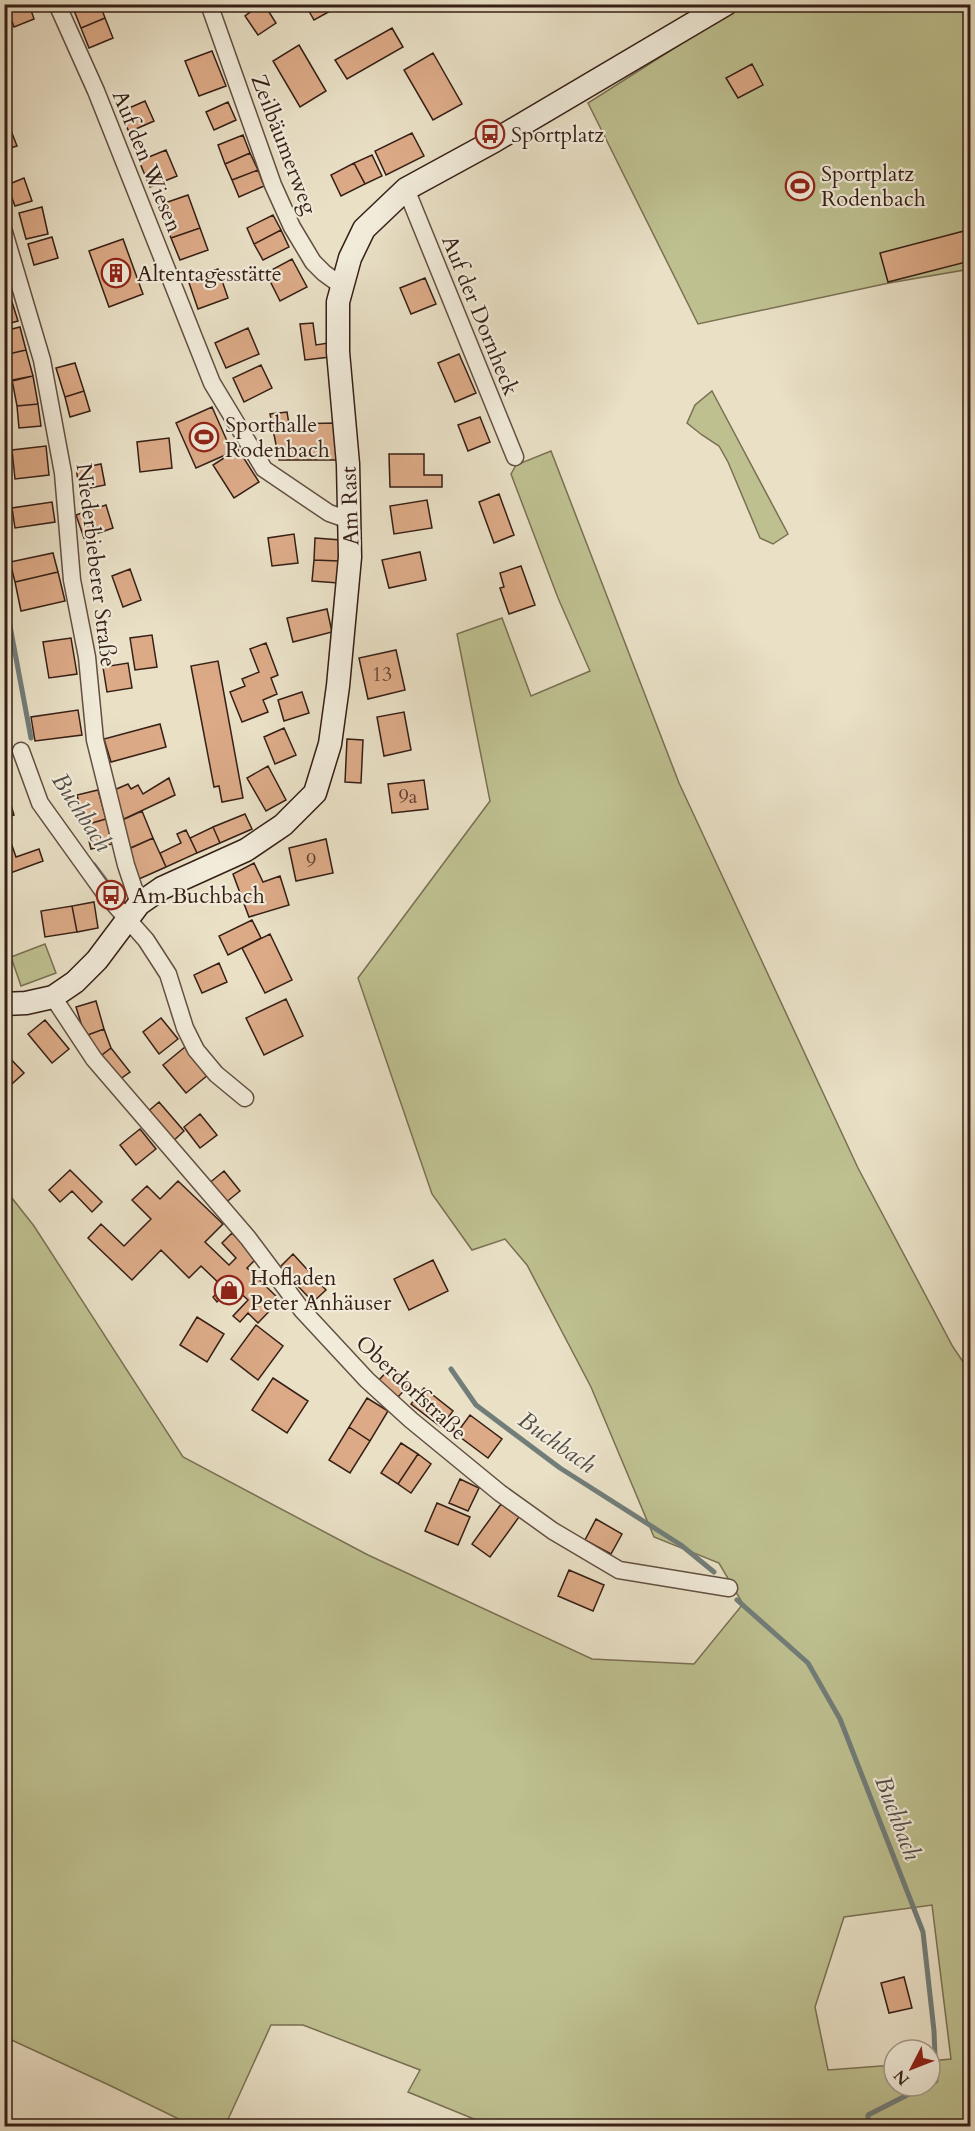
<svg xmlns="http://www.w3.org/2000/svg" width="975" height="2131" viewBox="0 0 975 2131" font-family="Cardo,serif">
	<rect width="100%" height="100%" fill="#e9e0c6"/>
	<filter id="stains"><feTurbulence type="fractalNoise" baseFrequency=".00333" numOctaves="4"/><feColorMatrix values="0 0 0 0 .2 0 0 0 0 .09 0 0 0 0 .02 0 0 0 .5 -.17"/></filter>
	<radialGradient id="worn" r=".72"><stop offset=".6" stop-color="#630" stop-opacity="0"/><stop offset="1" stop-color="#630" stop-opacity=".3"/></radialGradient>
	<!-- green -->
	<path fill="#bec090" stroke="#7a7053" stroke-width="1.5" fill-rule="evenodd" d="M 742,5 L 970,5 L 970,269 L 889,283 L 698,324 L 588,103 Z
		M 712,391 L 788,534 L 773,544 L 760,538 L 728,462 L 719,446 L 702,435 L 687,423 L 695,405 Z
		M 551,451 L 679,783 L 858,1168 L 953,1347 L 970,1372 L 970,2126 L 491,2126 L 408,2092 L 420,2070 L 303,2025 L 271,2025 L 225,2126 L 193,2126 L 109,2085 L 5,2037 L 4,1188 L 34,1226 L 183,1457 L 368,1555 L 592,1659 L 694,1664 L 743,1604 L 719,1563 L 654,1537 L 591,1387 L 527,1265 L 505,1239 L 472,1250 L 432,1194 L 358,978 L 490,801 L 457,634 L 502,618 L 531,696 L 590,671 L 558,598 L 511,474 L 516,465 ZM 932,1905 L 951,2059 L 930,2061 L 930,2086 L 894,2086 L 894,2065 L 828,2070 L 815,2007 L 844,1917 Z
		M 45,944 L 56,973 L 21,986 L 11,957 Z"/>
	<g fill="none" stroke-linecap="round" stroke-linejoin="round">
		<!-- stream -->
		<path stroke="#717d79" stroke-width="5" d="M 4,594 L 31,738
			M 94,865 L 109,885
			M 451,1369 L 476,1405 L 560,1468 L 681,1545 L 714,1572
			M 737,1600 L 808,1663 L 840,1719 L 923,1932 L 934,2031 L 936,2081 L 930,2084
			M 868,2126 L 868,2115 L 925,2086"/>
	</g>
	<!-- building -->
	<path fill="#dcaa87" stroke="#361f16" stroke-width="1.5" d="M 12,4 L 29,4 L 34,19 L 14,27 L 7,7 Z
		M 83,4 L 100,4 L 105,18 L 81,28 L 73,8 Z
		M 261,4 L 264,4 L 276,23 L 258,35 L 245,16 Z
		M 305,4 L 343,4 L 314,20 Z
		M 105,18 L 113,38 L 89,48 L 81,28 Z
		M 392,28 L 403,47 L 347,79 L 335,60 Z
		M 299,45 L 326,91 L 300,107 L 273,61 Z
		M 212,51 L 226,86 L 199,96 L 185,61 Z
		M 433,53 L 462,104 L 433,120 L 404,70 Z
		M 752,64 L 763,85 L 738,98 L 726,78 Z
		M 145,101 L 154,121 L 129,132 L 120,112 Z
		M 228,102 L 236,120 L 214,130 L 206,112 Z
		M 10,128 L 17,146 L 4,150 L 4,131 Z
		M 412,133 L 424,156 L 386,175 L 375,151 Z
		M 243,135 L 250,153 L 225,164 L 218,145 Z
		M 166,150 L 177,176 L 150,187 L 139,161 Z
		M 250,153 L 258,170 L 232,180 L 225,164 Z
		M 372,155 L 382,176 L 365,184 L 354,163 Z
		M 354,163 L 365,184 L 341,196 L 331,175 Z
		M 258,170 L 264,186 L 239,197 L 232,180 Z
		M 24,178 L 32,201 L 15,206 L 7,185 Z
		M 188,195 L 200,228 L 171,238 L 159,205 Z
		M 42,207 L 48,234 L 26,239 L 19,213 Z
		M 273,215 L 281,230 L 254,244 L 247,228 Z
		M 200,228 L 208,250 L 180,260 L 171,238 Z
		M 281,230 L 289,247 L 263,260 L 254,244 Z
		M 964,231 L 970,261 L 888,282 L 880,253 Z
		M 52,237 L 58,258 L 34,265 L 28,244 Z
		M 123,239 L 143,294 L 109,307 L 89,251 Z
		M 292,259 L 307,287 L 280,301 L 266,273 Z
		M 218,269 L 228,298 L 198,309 L 188,280 Z
		M 425,278 L 436,304 L 411,314 L 400,288 Z
		M 12,302 L 18,321 L 4,325 L 4,304 Z
		M 313,323 L 316,345 L 328,343 L 330,357 L 305,360 L 300,324 Z
		M 20,327 L 26,350 L 4,355 L 4,331 Z
		M 248,328 L 259,354 L 226,368 L 215,343 Z
		M 26,350 L 33,376 L 4,383 L 4,355 Z
		M 459,354 L 476,393 L 455,402 L 438,363 Z
		M 75,363 L 84,391 L 65,397 L 56,368 Z
		M 261,365 L 272,388 L 244,402 L 233,378 Z
		M 33,376 L 38,404 L 17,406 L 12,380 Z
		M 84,391 L 90,411 L 70,417 L 65,397 Z
		M 38,404 L 41,426 L 19,428 L 17,406 Z
		M 212,407 L 232,452 L 196,468 L 176,423 Z
		M 287,412 L 289,424 L 336,423 L 336,460 L 279,460 L 270,414 Z
		M 480,417 L 490,442 L 468,451 L 458,425 Z
		M 169,438 L 172,468 L 140,472 L 137,442 Z
		M 46,446 L 49,475 L 15,479 L 12,450 Z
		M 238,449 L 259,482 L 234,498 L 213,465 Z
		M 389,454 L 424,454 L 424,475 L 442,475 L 442,487 L 390,487 Z
		M 101,464 L 105,485 L 80,490 L 76,469 Z
		M 499,494 L 514,535 L 494,543 L 479,502 Z
		M 427,500 L 432,528 L 394,534 L 390,506 Z
		M 52,502 L 55,522 L 15,528 L 12,508 Z
		M 106,505 L 113,528 L 84,538 L 76,515 Z
		M 294,534 L 298,563 L 272,566 L 268,538 Z
		M 315,538 L 341,540 L 339,561 L 314,560 Z
		M 420,552 L 426,580 L 389,588 L 382,560 Z
		M 53,553 L 58,572 L 15,582 L 10,562 Z
		M 314,560 L 339,561 L 338,583 L 312,581 Z
		M 521,566 L 535,605 L 509,614 L 500,588 L 504,587 L 500,573 Z
		M 130,569 L 141,600 L 123,607 L 112,576 Z
		M 58,572 L 65,601 L 21,611 L 15,582 Z
		M 327,609 L 332,632 L 293,642 L 287,618 Z
		M 152,635 L 157,667 L 135,670 L 130,638 Z
		M 71,638 L 77,674 L 49,678 L 43,642 Z
		M 266,643 L 278,675 L 271,678 L 277,694 L 263,700 L 268,712 L 242,722 L 230,692 L 245,686 L 242,679 L 259,672 L 250,649 Z
		M 396,650 L 405,690 L 368,699 L 359,658 Z
		M 218,661 L 243,798 L 222,802 L 219,786 L 214,787 L 191,666 Z
		M 128,663 L 132,688 L 107,692 L 103,667 Z
		M 302,692 L 309,713 L 284,721 L 278,700 Z
		M 78,710 L 82,735 L 35,741 L 31,717 Z
		M 404,712 L 411,750 L 384,756 L 377,717 Z
		M 160,724 L 166,747 L 111,762 L 104,739 Z
		M 284,728 L 296,755 L 275,764 L 264,737 Z
		M 347,739 L 363,740 L 361,783 L 345,782 Z
		M 268,766 L 286,800 L 266,811 L 247,778 Z
		M 169,778 L 175,795 L 124,819 L 112,791 L 128,784 L 131,789 L 138,785 L 143,794 Z
		M 424,780 L 428,809 L 392,813 L 388,784 Z
		M 98,790 L 106,819 L 85,825 L 77,795 Z
		M 10,802 L 14,815 L 5,818 L 8,830 L 4,831 L 4,803 Z
		M 142,811 L 153,838 L 131,848 L 120,821 Z
		M 245,814 L 252,829 L 220,843 L 213,827 Z
		M 106,819 L 112,844 L 91,849 L 85,825 Z
		M 213,827 L 220,843 L 197,853 L 190,838 Z
		M 186,830 L 197,853 L 166,867 L 160,853 L 181,843 L 177,834 Z
		M 8,834 L 16,857 L 39,849 L 43,861 L 5,875 L 4,835 Z
		M 153,838 L 166,867 L 139,879 L 126,850 Z
		M 326,839 L 333,873 L 296,881 L 289,848 Z
		M 254,863 L 263,882 L 280,876 L 289,905 L 249,917 L 233,874 Z
		M 94,902 L 98,928 L 77,932 L 72,906 Z
		M 72,906 L 77,932 L 45,937 L 41,911 Z
		M 252,920 L 261,938 L 228,955 L 219,936 Z
		M 270,934 L 292,980 L 265,993 L 242,948 Z
		M 219,963 L 227,982 L 202,993 L 194,975 Z
		M 286,999 L 303,1036 L 264,1055 L 246,1018 Z
		M 96,1001 L 104,1029 L 85,1036 L 76,1007 Z
		M 161,1018 L 178,1039 L 159,1054 L 143,1032 Z
		M 45,1020 L 69,1049 L 52,1063 L 28,1034 Z
		M 104,1029 L 111,1048 L 98,1058 L 85,1036 Z
		M 185,1047 L 208,1075 L 186,1093 L 163,1065 Z
		M 111,1048 L 130,1072 L 116,1082 L 98,1058 Z
		M 4,1052 L 24,1073 L 4,1091 Z
		M 159,1102 L 184,1131 L 171,1143 L 145,1114 Z
		M 200,1114 L 217,1135 L 200,1148 L 184,1127 Z
		M 140,1129 L 156,1149 L 136,1165 L 120,1145 Z
		M 70,1170 L 102,1202 L 92,1212 L 72,1191 L 60,1202 L 49,1190 Z
		M 224,1171 L 240,1191 L 224,1204 L 208,1184 Z
		M 178,1181 L 223,1224 L 205,1242 L 229,1265 L 236,1258 L 222,1243 L 232,1233 L 257,1258 L 247,1268 L 280,1300 L 258,1323 L 248,1313 L 240,1322 L 233,1316 L 248,1300 L 233,1286 L 217,1302 L 213,1297 L 223,1287 L 201,1266 L 189,1278 L 161,1250 L 132,1280 L 88,1238 L 101,1224 L 124,1246 L 151,1219 L 132,1200 L 147,1186 L 160,1199 Z
		M 293,1254 L 326,1290 L 313,1302 L 280,1267 Z
		M 433,1260 L 448,1291 L 409,1310 L 394,1279 Z
		M 197,1317 L 224,1334 L 207,1362 L 180,1345 Z
		M 256,1325 L 283,1346 L 258,1380 L 231,1359 Z
		M 392,1366 L 411,1383 L 398,1397 L 379,1380 Z
		M 273,1378 L 308,1401 L 287,1433 L 252,1410 Z
		M 424,1388 L 453,1411 L 441,1427 L 411,1404 Z
		M 367,1398 L 388,1411 L 370,1441 L 349,1427 Z
		M 470,1415 L 502,1439 L 488,1458 L 456,1434 Z
		M 349,1427 L 370,1441 L 350,1473 L 329,1460 Z
		M 401,1443 L 418,1454 L 398,1484 L 381,1473 Z
		M 418,1454 L 431,1464 L 411,1493 L 398,1484 Z
		M 460,1479 L 479,1488 L 468,1511 L 449,1503 Z
		M 437,1503 L 470,1517 L 458,1545 L 425,1531 Z
		M 501,1504 L 519,1517 L 490,1557 L 472,1544 Z
		M 596,1519 L 622,1534 L 611,1554 L 585,1540 Z
		M 569,1570 L 604,1585 L 593,1611 L 558,1596 Z
		M 904,1977 L 912,2008 L 889,2013 L 881,1983 Z"/>
	<g fill="none" stroke-linecap="round" stroke-linejoin="round">
		<!-- street casing -->
		<g stroke="#634f42" stroke-width="19">
			<path id="street" d="M 57,4 L 96,91 L 212,383 L 264,469 L 329,513 L 349,520
				M 209,4 L 273,185 L 292,227 L 313,262 L 324,273 L 342,286
				M 406,189 L 515,457
				M 4,232 L 42,360 L 63,473 L 72,580 L 87,657 L 95,740 L 126,865 L 139,904
				M 21,751 L 40,803 L 106,895 L 146,940 L 168,974 L 185,1028 L 196,1050 L 216,1074 L 245,1098
				M 53,997 L 94,1059 L 248,1238 L 302,1310 L 367,1380 L 411,1420 L 500,1493 L 553,1531 L 619,1570 L 729,1588"/>
		</g>
		<!-- secondary casing -->
		<g stroke="#361f16" stroke-width="25">
			<path id="secondary" d="M 4,1004 L 26,1003 L 53,997 L 75,982 L 97,960 L 139,904 L 162,888 L 246,850 L 283,825 L 315,793 L 330,744 L 338,686 L 350,557 L 348,464 L 338,352 L 338,302 L 350,258 L 364,229 L 406,189 L 494,141 L 726,4"/>
		</g>
		<!-- street -->
		<use href="#street" stroke="#f1ebda" stroke-width="16"/>
		<!-- secondary -->
		<use href="#secondary" stroke="#f1ebda" stroke-width="22"/>
	</g>
	<!-- icons -->
	<defs>
		<g id="bus-ring" transform="scale(1.5)"><circle r="9.5" fill="#f1ebda" stroke="#8f2418" stroke-width="1.5"/><path d="M-5-6H5V4H4V6H2V4H-2V6H-4V4H-5ZM-3.5-4V0h7V-4ZM-3.5 1.2v1.5H-2V1.2ZM2 1.2v1.5H3.5V1.2Z" fill="#8f2418"/></g>
		<g id="stadium-ring" transform="scale(1.5)"><circle r="9.5" fill="#f1ebda" stroke="#8f2418" stroke-width="1.5"/><path d="M0-5a6.5 5 0 1 0 0 10a6.5 5 0 1 0 0-10ZM-3.5-1.8h7v3.6h-7Z" fill="#8f2418"/></g>
		<g id="building-ring" transform="scale(1.5)"><circle r="9.5" fill="#f1ebda" stroke="#8f2418" stroke-width="1.5"/><path d="M-4-6H4V6H1V3H-1V6H-4ZM-2.5-4.3h1.7v1.8h-1.7ZM.8-4.3h1.7v1.8H.8ZM-2.5-1h1.7V.8h-1.7ZM.8-1h1.7V.8H.8Z" fill="#8f2418"/></g>
		<g id="shop-ring" transform="scale(1.5)"><circle r="9.5" fill="#f1ebda" stroke="#8f2418" stroke-width="1.5"/><path d="M-5-2.5h2.3a2.7 3.5 0 0 1 5.4 0H5L5.5 6h-11ZM-1.5-2.5h3a1.5 2.3 0 0 0-3 0Z" fill="#8f2418"/></g>
	</defs>
	<g fill-rule="evenodd">
		<use href="#bus-ring" x="490" y="134"/>
		<use href="#stadium-ring" x="800" y="186"/>
		<use href="#building-ring" x="116" y="273"/>
		<use href="#stadium-ring" x="204" y="437"/>
		<use href="#bus-ring" x="111" y="895"/>
		<use href="#shop-ring" x="229" y="1290"/>
	</g>
	<g text-anchor="middle" stroke-width="4.5" stroke-linejoin="round" paint-order="stroke">
		<!-- number labels -->
		<g font-size="20" fill="#604232">
			<text x="382" y="681">13</text>
			<text x="408" y="803">9a</text>
			<text x="311" y="867">9</text>
		</g>
		<!-- poi labels -->
		<g font-size="22" fill="#361f16" stroke="#f1ebda" text-anchor="start">
			<text x="511" y="142">Sportplatz</text>
			<text x="821" y="181">Sportplatz<tspan x="821" dy="25">Rodenbach</tspan></text>
			<text x="137" y="281">Altentagesstätte</text>
			<text x="225" y="432">Sporthalle<tspan x="225" dy="25">Rodenbach</tspan></text>
			<text x="132" y="903">Am Buchbach</text>
			<text x="250" y="1285">Hofladen<tspan x="250" dy="25">Peter Anhäuser</tspan></text>
		</g>
		<!-- street labels -->
		<g font-size="22" fill="#361f16" stroke="#f1ebda">
			<text transform="translate(285 144) rotate(69)" y="8">Zeilbäumerweg</text>
			<text transform="translate(148 161) rotate(68)" y="8">Auf den Wiesen</text>
			<text transform="translate(481 315) rotate(68)" y="8">Auf der Dornheck</text>
			<text transform="translate(349 506) rotate(-92)" y="8">Am Rast</text>
			<text transform="translate(97 565) rotate(83)" y="8">Niederbieberer Straße</text>
			<text transform="translate(412 1387) rotate(43)" y="8">Oberdorfstraße</text>
		</g>
		<!-- water labels -->
		<g font-size="24" font-style="italic" fill="#544e48" stroke="#f1ebda">
			<text transform="translate(82 812) rotate(57)" y="8">Buchbach</text>
			<text transform="translate(557 1442) rotate(35)" y="8">Buchbach</text>
			<text transform="translate(898 1818) rotate(69)" y="8">Buchbach</text>
		</g>
	</g>
	<!-- margin -->
	<rect width="975" height="2131" fill="none" stroke="#e9e0c6" stroke-width="24"/>
	<rect x="6" y="6" width="963" height="2119" fill="none" stroke="#361f16" stroke-width="3"/>
	<rect x="12" y="12" width="951" height="2107" fill="none" stroke="#361f16" stroke-width="1.5"/>
	<!-- north arrow -->
	<g transform="translate(912 2068) rotate(228)"><circle r="28" fill="#f1ebda" stroke="#a6998c" stroke-width="1.5"/>
	<path d="M0-4.5L10 22L0 15L-10 22Z" fill="#8f2418"/>
	<text y="-9" font-size="16" font-weight="bold" text-anchor="middle" fill="#361f16">N</text>
	</g>
	<rect width="100%" height="100%" filter="url(#stains)"/>
	<rect width="100%" height="100%" fill="url(#worn)"/>
</svg>
